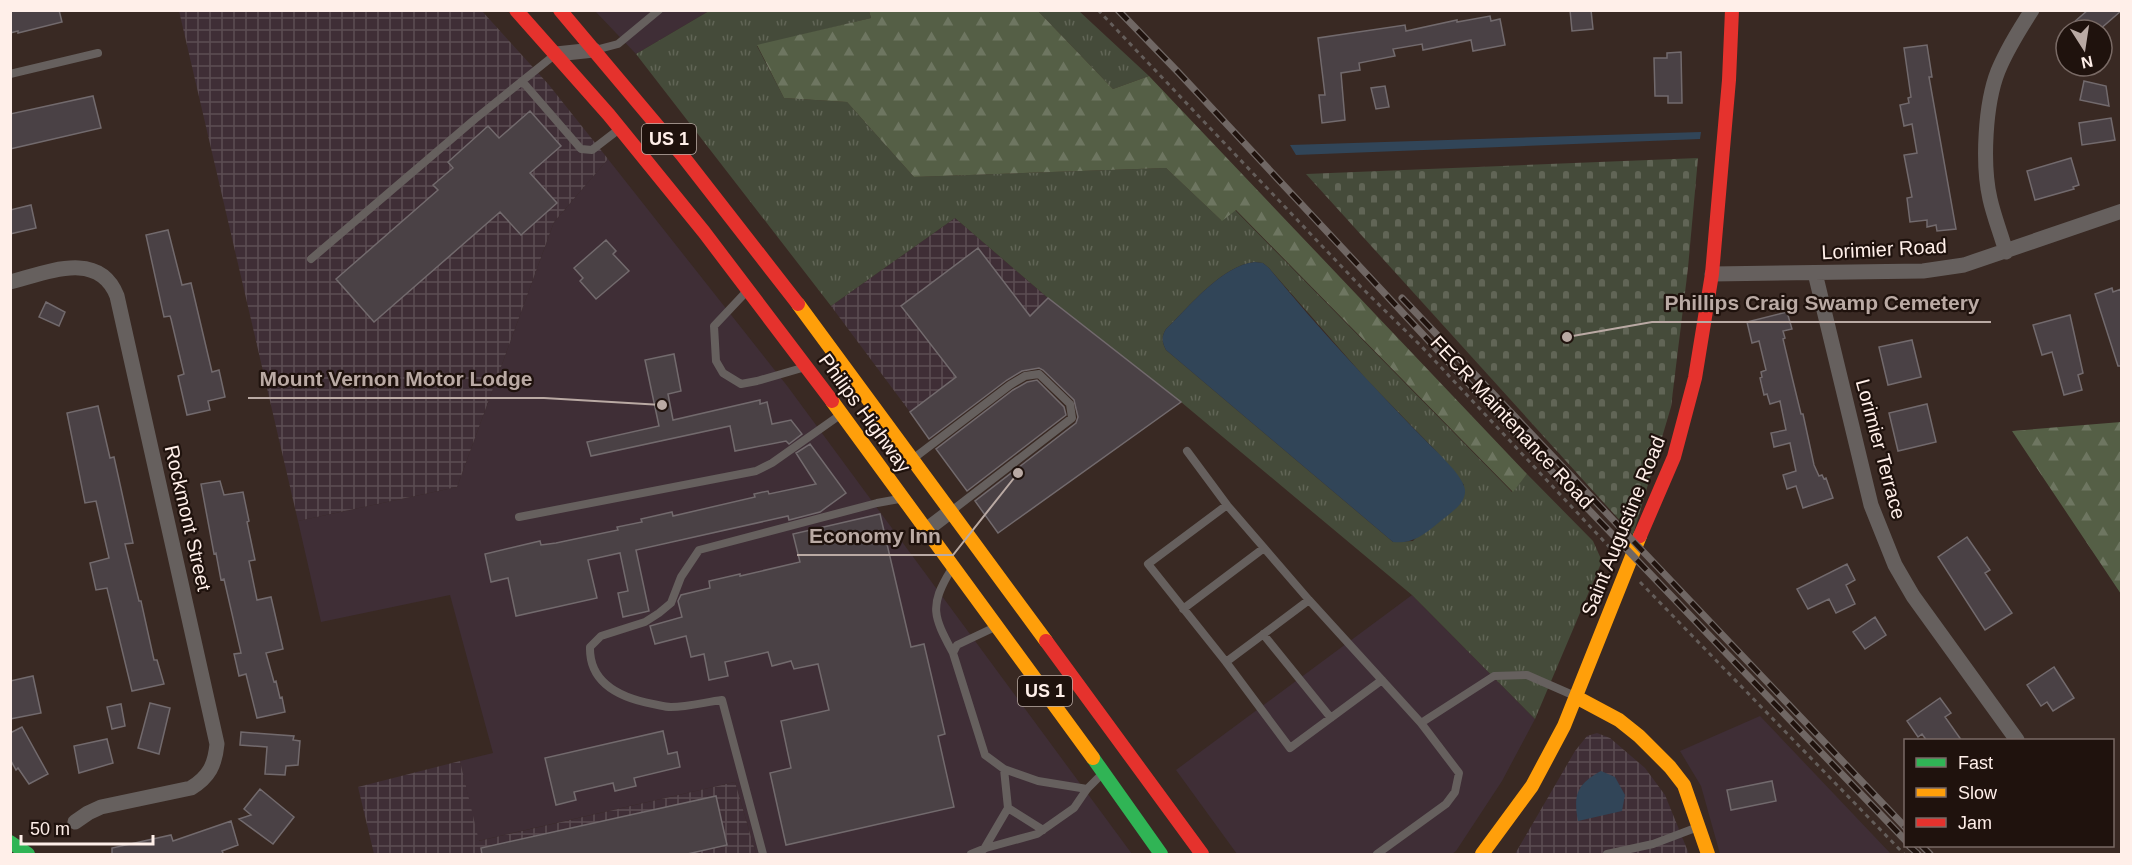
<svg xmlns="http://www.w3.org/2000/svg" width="2132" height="865" viewBox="0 0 2132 865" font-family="Helvetica,sans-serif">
	<defs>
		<pattern id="industrial-grid" width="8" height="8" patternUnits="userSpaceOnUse" patternTransform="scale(1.5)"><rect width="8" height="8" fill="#3f2e36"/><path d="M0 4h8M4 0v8" fill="none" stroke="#5c4d53"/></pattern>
		<pattern id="grass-tufts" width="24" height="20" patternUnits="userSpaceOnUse" patternTransform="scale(1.5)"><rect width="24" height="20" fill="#454b3a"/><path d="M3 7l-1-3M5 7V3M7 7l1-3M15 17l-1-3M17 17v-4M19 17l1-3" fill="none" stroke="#616556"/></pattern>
		<pattern id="forest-firs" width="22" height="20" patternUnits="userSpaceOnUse" patternTransform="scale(1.5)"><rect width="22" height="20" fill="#555f46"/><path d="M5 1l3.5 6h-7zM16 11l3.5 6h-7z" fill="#6e7661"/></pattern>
		<pattern id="cemetery-stones" width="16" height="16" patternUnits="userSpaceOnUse" patternTransform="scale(1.5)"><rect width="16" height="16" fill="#454b3a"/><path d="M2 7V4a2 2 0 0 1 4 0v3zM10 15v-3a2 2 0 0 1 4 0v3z" fill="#616556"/></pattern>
	</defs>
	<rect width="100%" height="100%" fill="#392923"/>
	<!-- commercial -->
	<path fill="#3f2e36" d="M 595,11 L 709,11 L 636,54 Z
		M 608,159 L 788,387 L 1132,854 L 756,854 L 735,782 L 478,841 L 460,761 L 493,753 L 450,595 L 321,622 L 298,521 L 457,487 L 554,222 Z
		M 1412,595 L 1535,719 L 1502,781 L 1456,851 L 1452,854 L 1237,854 L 1176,770 Z
		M 1760,716 L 1891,854 L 1720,854 L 1701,786 L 1680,751 Z"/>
	<!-- industrial -->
	<path fill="url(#industrial-grid)" d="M 179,11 L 482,11 L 549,85 L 608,159 L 554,222 L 457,487 L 298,521 Z
		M 955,218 L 1048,298 L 1008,337 L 910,412 L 831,306 Z
		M 1597,733 L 1610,738 L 1645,768 L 1665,795 L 1689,854 L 1515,854 L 1575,751 L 1587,736 Z
		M 460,761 L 479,841 L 735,782 L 756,854 L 374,854 L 358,787 Z"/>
	<!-- grass -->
	<path fill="url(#grass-tufts)" fill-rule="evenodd" d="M 709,11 L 869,11 L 871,18 L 757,46 L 784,98 L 847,102 L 914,177 L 1166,168 L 1221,220 L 1235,210 L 1512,492 L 1527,474 L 1593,541 L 1602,561 L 1535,719 L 1412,595 L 1181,402 L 1048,298 L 955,218 L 831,306 L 636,54 ZM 1255,262 L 1263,263 L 1269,268 L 1367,380 L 1436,451 L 1464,485 L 1413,541 L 1393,542 L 1166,350 C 1162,342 1161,337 1166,329 C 1189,307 1222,265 1255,262 Z
		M 1038,11 L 1079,11 L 1149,76 L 1113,89 Z"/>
	<!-- forest -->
	<path fill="url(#forest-firs)" d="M 869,11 L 1038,11 L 1113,89 L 1149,76 L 1527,474 L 1513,492 L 1236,210 L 1222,221 L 1166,168 L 914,177 L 847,102 L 784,98 L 757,45 L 871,18 Z
		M 2121,422 L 2122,422 L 2121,594 L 2012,431 Z"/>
	<!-- cemetery -->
	<path fill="url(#cemetery-stones)" d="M 1698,158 L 1688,268 L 1671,407 L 1633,535 L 1306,174 Z"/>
	<!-- water -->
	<path fill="#314558" d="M 1701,132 L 1700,139 L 1296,155 L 1290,145 Z
		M 1255,262 L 1263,263 L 1269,268 C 1319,329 1373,387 1429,444 C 1439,454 1464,477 1465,490 C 1466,505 1447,515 1437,524 C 1422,536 1412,544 1393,542 L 1166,350 C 1162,342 1161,337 1166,329 C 1189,307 1222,265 1255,262 Z
		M 1601,771 L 1615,777 L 1625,795 L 1622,811 L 1578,821 C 1573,795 1577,784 1601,771 Z"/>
	<!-- building -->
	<path fill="#4a4145" stroke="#726a6d" stroke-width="1.5" d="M 10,10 L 59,10 L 62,22 L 18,33 L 18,31 L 10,33 Z
		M 1570,10 L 1591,10 L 1593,29 L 1572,31 Z
		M 2088,10 L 2121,10 L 2121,11 L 2099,30 L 2065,30 Z
		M 1490,16 L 1491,21 L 1500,19 L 1505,45 L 1473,51 L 1471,40 L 1423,50 L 1422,44 L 1393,49 L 1395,56 L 1359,63 L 1360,70 L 1341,73 L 1345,120 L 1322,123 L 1319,95 L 1325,95 L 1318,38 L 1405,25 L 1406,31 L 1457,20 L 1457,22 Z
		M 1927,45 L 1932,77 L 1929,77 L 1956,229 L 1937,231 L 1936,225 L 1927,227 L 1927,220 L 1910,222 L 1907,198 L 1912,197 L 1904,155 L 1917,153 L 1912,124 L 1904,126 L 1900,105 L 1909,103 L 1908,98 L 1911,97 L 1904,48 Z
		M 1681,52 L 1682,103 L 1668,103 L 1668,96 L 1655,96 L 1654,58 L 1667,58 L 1667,53 Z
		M 2084,81 L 2106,86 L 2109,106 L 2080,100 Z
		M 1385,86 L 1389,107 L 1376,109 L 1371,88 Z
		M 93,96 L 101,128 L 10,149 L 10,114 Z
		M 530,111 L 561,146 L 530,173 L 557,203 L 521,235 L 500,212 L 374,322 L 336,279 L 438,190 L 433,185 L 453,168 L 448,162 L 488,126 L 499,138 Z
		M 2111,118 L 2115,140 L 2082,145 L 2079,123 Z
		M 2071,158 L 2079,185 L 2073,187 L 2074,189 L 2035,200 L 2027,171 Z
		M 31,205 L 36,228 L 10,234 L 10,210 Z
		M 168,230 L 182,285 L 191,283 L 212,372 L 219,370 L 225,397 L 208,401 L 210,410 L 187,415 L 178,376 L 184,374 L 171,319 L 170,316 L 164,317 L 146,235 Z
		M 606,240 L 616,251 L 613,254 L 629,271 L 596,299 L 580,281 L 583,278 L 574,268 Z
		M 978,248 L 1030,316 L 1048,298 L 1181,402 L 998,533 L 975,501 L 1076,423 L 1078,417 L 1074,400 L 1043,370 L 1039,368 L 1022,371 L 1007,380 L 929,439 L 910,412 L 956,377 L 901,306 Z
		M 2112,288 L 2113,292 L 2121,289 L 2121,366 L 2118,366 L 2095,294 Z
		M 46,302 L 65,312 L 59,326 L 39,317 Z
		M 1787,312 L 1792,329 L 1783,331 L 1785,338 L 1783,339 L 1792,377 L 1801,414 L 1803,414 L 1814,465 L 1819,476 L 1822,475 L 1824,479 L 1826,478 L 1833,498 L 1803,508 L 1796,486 L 1787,489 L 1783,475 L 1796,471 L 1790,443 L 1774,447 L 1771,433 L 1786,430 L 1780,401 L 1770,404 L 1767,394 L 1764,395 L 1760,378 L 1762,377 L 1761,372 L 1766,370 L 1759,341 L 1752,343 L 1747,322 Z
		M 2070,315 L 2083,373 L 2078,375 L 2082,390 L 2064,395 L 2052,352 L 2042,355 L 2033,325 Z
		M 1912,340 L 1921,377 L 1888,385 L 1879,347 Z
		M 674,354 L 681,391 L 668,394 L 673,420 L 760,400 L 760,404 L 767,402 L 772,424 L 791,420 L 802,434 L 789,444 L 786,441 L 735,451 L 730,426 L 591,456 L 587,442 L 659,426 L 645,360 Z
		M 1037,380 L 1064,407 L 1066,415 L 967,491 L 936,449 L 1013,390 L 1027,382 Z
		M 1927,404 L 1936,442 L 1898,451 L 1889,413 Z
		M 98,406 L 110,458 L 114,457 L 133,543 L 125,544 L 139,601 L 141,601 L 154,660 L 157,660 L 164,684 L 132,691 L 107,588 L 96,590 L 90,563 L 109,558 L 96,501 L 85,503 L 67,413 Z
		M 810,444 L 846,493 L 820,512 L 789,520 L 788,516 L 636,550 L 649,611 L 623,617 L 618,593 L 628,591 L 620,553 L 588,560 L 597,598 L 516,616 L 508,578 L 491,582 L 485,554 L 540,541 L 541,545 L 556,543 L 618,530 L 617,527 L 642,522 L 641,519 L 672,512 L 673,516 L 755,497 L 754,494 L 768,491 L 769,494 L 816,484 L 796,453 Z
		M 220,481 L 224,495 L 243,492 L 249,521 L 247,522 L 255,560 L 249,561 L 257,600 L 271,597 L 283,649 L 266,653 L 274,682 L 276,681 L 280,698 L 282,697 L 285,712 L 257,718 L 246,674 L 239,676 L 234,654 L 241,653 L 224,579 L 221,580 L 216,553 L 214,554 L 201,484 Z
		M 880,514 L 911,647 L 924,644 L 945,734 L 938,736 L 954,807 L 786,845 L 770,773 L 791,768 L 781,721 L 829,710 L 818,664 L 794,669 L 791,661 L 772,666 L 768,652 L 725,662 L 728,676 L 709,680 L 704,654 L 691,657 L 686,636 L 655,644 L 650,626 L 682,617 L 678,601 L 681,595 L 710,588 L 709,581 L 740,574 L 740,576 L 800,562 L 793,534 Z
		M 1967,537 L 1990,570 L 1985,573 L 2012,613 L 1985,630 L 1938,557 Z
		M 1847,564 L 1855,580 L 1846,585 L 1855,604 L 1836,613 L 1829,599 L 1808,609 L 1797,589 Z
		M 1875,617 L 1886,635 L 1865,649 L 1853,632 Z
		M 2054,667 L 2074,698 L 2053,711 L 2047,702 L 2041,706 L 2027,685 Z
		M 33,676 L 41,713 L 10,719 L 10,681 Z
		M 1940,698 L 1951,713 L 1945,717 L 1962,741 L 1927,741 L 1922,734 L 1918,737 L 1907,721 Z
		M 150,703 L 170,708 L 159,754 L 138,748 Z
		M 121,704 L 125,726 L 112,729 L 107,707 Z
		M 22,727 L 48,774 L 29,784 L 18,768 L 16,770 L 10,759 L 10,733 Z
		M 663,731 L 668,754 L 677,752 L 680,767 L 634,778 L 636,786 L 615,791 L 613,783 L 574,792 L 576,800 L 556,805 L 545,758 Z
		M 241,732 L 294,736 L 293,740 L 300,741 L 298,765 L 286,766 L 285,775 L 265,774 L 267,747 L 240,745 Z
		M 107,739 L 113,763 L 79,773 L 74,746 Z
		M 1772,781 L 1776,801 L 1731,810 L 1727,790 Z
		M 260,789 L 294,817 L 273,844 L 239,819 L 251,815 L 244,809 Z
		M 716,796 L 727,845 L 683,855 L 482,855 L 481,848 Z
		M 231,821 L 238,845 L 222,851 L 224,855 L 112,855 L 112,848 L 171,835 L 173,841 Z"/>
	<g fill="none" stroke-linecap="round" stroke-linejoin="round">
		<!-- path -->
		<path stroke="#645d5a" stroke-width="3" stroke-dasharray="4.5 4.5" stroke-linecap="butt" d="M 1098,10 L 1361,287 L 1422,347 L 1614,552
			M 1640,582 L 1904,854"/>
		<!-- lane -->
		<path stroke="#66605e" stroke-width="8" d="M 599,49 L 618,44 L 659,10
			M 10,74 L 98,53
			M 522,81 L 581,149 L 592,150 L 618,130
			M 311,259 L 475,119 L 552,57
			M 746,292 L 714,326 L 716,361 L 723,373 L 741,384 L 757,381 L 802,368
			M 1187,451 L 1227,505
			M 914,458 L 1010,385 L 1025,376 L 1039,374 L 1070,404 L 1072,418 L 954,509
			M 519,517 L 756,471 L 772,463 L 840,415
			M 951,570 C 928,607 934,617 953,653
			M 1309,600 L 1226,662 L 1148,564 L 1227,505 L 1309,600 L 1421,723 L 1494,676 L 1527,675 L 1575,696
			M 1183,609 L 1264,548
			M 993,628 L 957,645 L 953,653 L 985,755 L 1004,769 L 1038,781 L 1087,789
			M 1263,634 L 1331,718
			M 1226,662 L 1290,748 L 1382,680
			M 1008,808 L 1043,830
			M 984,849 L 1008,808 L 1004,769
			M 763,854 L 722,700 C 706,702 688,707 671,707 C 665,707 659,705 653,704 C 621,698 589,684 590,647 L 601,636 L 645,622 L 659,613 L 671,603 L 681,577 L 699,550 L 877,503 L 899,499
			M 971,854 L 986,848 L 1037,834 L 1074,808 L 1087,789 L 1101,775
			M 1377,854 L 1446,804 L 1455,792 L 1459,773 L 1421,723
			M 1607,854 L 1653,844 L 1698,827"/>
		<!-- street -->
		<path stroke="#66605e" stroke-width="15" d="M 556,54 L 594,50
			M 2006,252 C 2001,234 1994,217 1990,199 C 1982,164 1985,104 1998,71 C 2007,49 2019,30 2032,10
			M 1815,273 L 1871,505 L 1895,565 L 1913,596 L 2017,740
			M 1712,274 L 1923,271 L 1964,265 L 2122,211
			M 10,282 C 46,273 99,249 117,296 L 217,744 C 215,765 209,777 191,788 L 101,807 L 88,813 L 75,822
			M 926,530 L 951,511"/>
		<!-- fast -->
		<path stroke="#30b455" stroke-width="14" d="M 1093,758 L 1161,854
			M 10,842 L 28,854"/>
		<!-- slow -->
		<path stroke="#ff9f0a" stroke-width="14" d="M 798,304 L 1046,641
			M 832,401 L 1093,758
			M 1576,697 L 1619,720 L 1639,736 L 1670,767 L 1684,785 L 1708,854
			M 1482,854 L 1532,786 L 1564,726 L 1640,536"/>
		<!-- jam -->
		<path stroke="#e5322d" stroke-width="14" d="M 516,10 L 609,115 L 704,232 L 832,401
			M 560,10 L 682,155 L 798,304
			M 1640,536 L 1674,457 L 1695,378 L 1712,274 L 1729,80 L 1732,10
			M 1046,641 L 1202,854"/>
		<!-- rail casing -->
		<g stroke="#706764" stroke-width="7">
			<path id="rail" d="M 1118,10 L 1178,72 L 1499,416 L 1906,841
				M 1402,298 L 1906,828
				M 1909,846 L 1918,854
				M 1922,846 L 1930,854"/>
		</g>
		<!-- rail -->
		<use href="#rail" stroke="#1f120d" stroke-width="4.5" stroke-dasharray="14" stroke-linecap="butt"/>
	</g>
	<g text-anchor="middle" stroke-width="4.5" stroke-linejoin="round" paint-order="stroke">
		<!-- shield labels -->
		<g fill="#1f120d" stroke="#bcada7" stroke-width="1.5">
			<rect x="642" y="124" width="54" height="30" rx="4.5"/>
			<rect x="1018" y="676" width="54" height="30" rx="4.5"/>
		</g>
		<g font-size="18" font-weight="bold" fill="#ffefe9">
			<text x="669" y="145">US 1</text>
			<text x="1045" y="697">US 1</text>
		</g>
		<!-- street labels -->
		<g font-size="20" fill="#ffefe9" stroke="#1f120d">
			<text transform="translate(1884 249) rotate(-3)" y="7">Lorimier Road</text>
			<text transform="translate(865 413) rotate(54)" y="7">Philips Highway</text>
			<text transform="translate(1512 422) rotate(47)" y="7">FECR Maintenance Road</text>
			<text transform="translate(1881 449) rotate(75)" y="7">Lorimier Terrace</text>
			<text transform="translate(188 518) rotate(77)" y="7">Rockmont Street</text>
			<text transform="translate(1623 526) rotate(-68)" y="7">Saint Augustine Road</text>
		</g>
	</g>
	<!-- callouts -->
	<path fill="none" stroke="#baaaa4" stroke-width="2" d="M1567 337L1652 322H1991M662 405L544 398H248M1018 473L953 555H797"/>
	<g fill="#baaaa4" stroke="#1f120d" stroke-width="2">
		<circle cx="1567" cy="337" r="6"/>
		<circle cx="662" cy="405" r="6"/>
		<circle cx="1018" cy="473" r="6"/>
	</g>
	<g font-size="21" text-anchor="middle" font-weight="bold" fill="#baaaa4" stroke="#1f120d" stroke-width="4.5" stroke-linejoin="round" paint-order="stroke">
		<text x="1822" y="310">Phillips Craig Swamp Cemetery</text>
		<text x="396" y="386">Mount Vernon Motor Lodge</text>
		<text x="875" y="543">Economy Inn</text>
	</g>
	<!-- border -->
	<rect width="2132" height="865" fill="none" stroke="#ffefe9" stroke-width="24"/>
	<!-- legend -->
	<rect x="1904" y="739" width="210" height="108" fill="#1f120d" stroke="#796a65" stroke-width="1.5"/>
	<rect x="1916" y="758" width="30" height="9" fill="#30b455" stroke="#796a65" stroke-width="1.5"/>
	<text x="1958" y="769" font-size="18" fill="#ffefe9">Fast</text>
	<rect x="1916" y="788" width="30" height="9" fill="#ff9f0a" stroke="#796a65" stroke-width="1.5"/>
	<text x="1958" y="799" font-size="18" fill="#ffefe9">Slow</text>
	<rect x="1916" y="818" width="30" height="9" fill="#e5322d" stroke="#796a65" stroke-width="1.5"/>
	<text x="1958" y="829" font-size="18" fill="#ffefe9">Jam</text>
	<!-- north arrow -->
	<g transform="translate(2084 48) rotate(168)"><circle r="28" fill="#1f120d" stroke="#796a65" stroke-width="1.5"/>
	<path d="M0-4.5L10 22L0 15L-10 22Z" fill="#baaaa4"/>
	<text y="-9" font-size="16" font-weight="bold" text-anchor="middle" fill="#ffefe9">N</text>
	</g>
	<!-- scale -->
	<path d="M21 835v9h132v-9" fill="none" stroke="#ffefe9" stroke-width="3"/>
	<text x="30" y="835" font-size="18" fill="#ffefe9" stroke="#1f120d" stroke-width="4.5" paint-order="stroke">50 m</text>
</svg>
